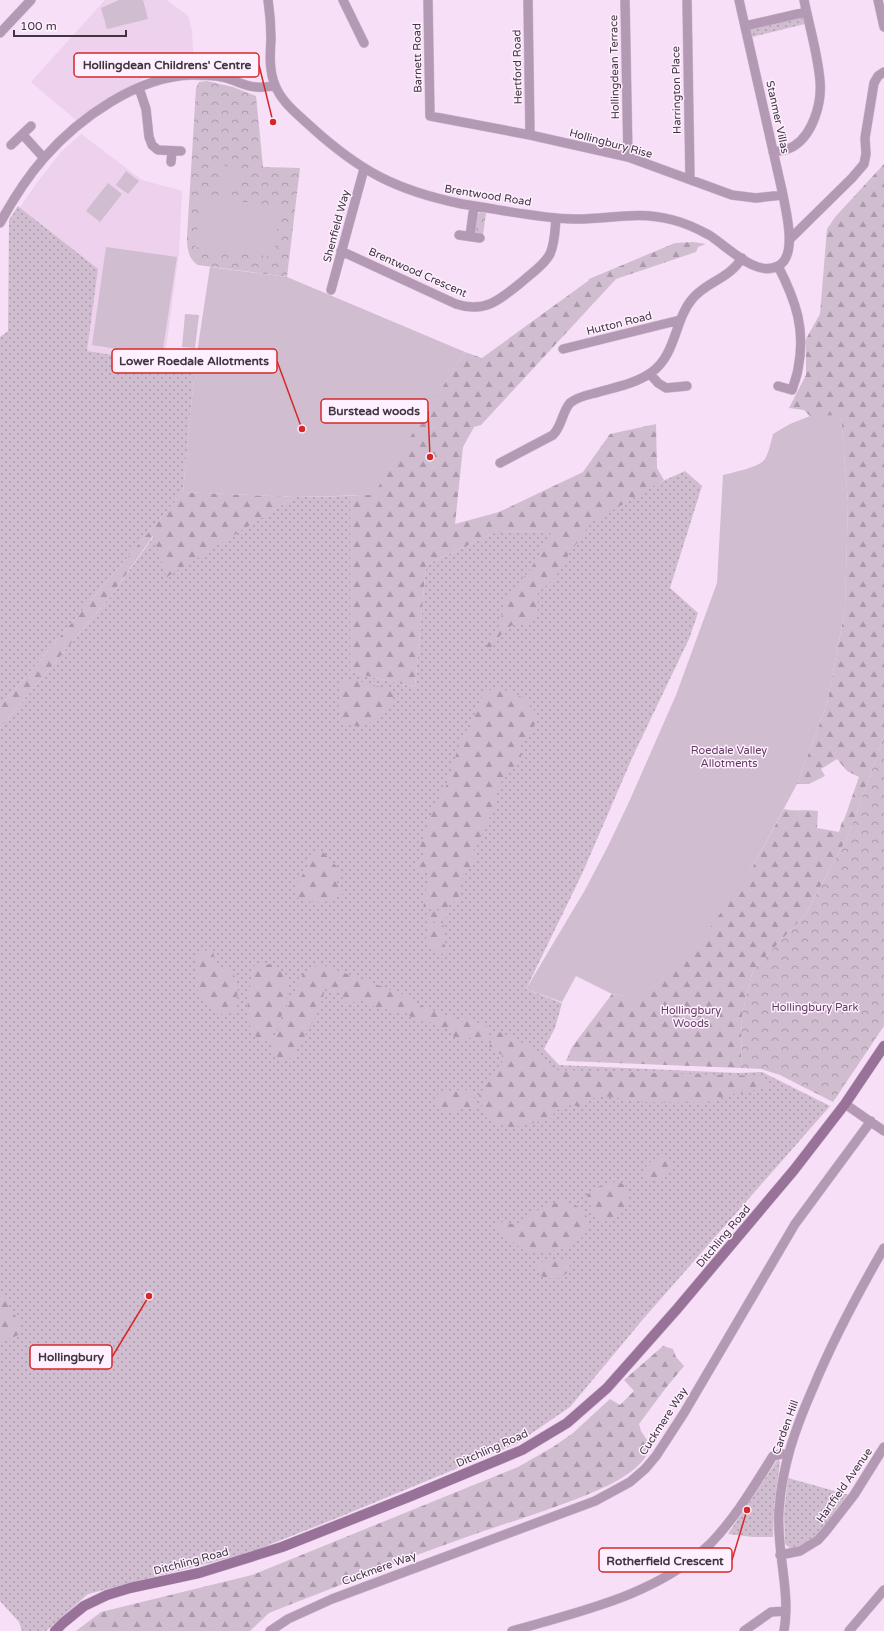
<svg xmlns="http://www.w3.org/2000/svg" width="884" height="1631" viewBox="0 0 884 1631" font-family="'Varela Round',sans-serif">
	<defs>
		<pattern id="grass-dots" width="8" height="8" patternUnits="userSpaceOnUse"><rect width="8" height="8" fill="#d0bdd0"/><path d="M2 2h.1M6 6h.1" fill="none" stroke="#aa9aaa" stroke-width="1.8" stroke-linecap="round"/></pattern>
		<pattern id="forest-firs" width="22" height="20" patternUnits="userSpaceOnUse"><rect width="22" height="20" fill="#d0bdd0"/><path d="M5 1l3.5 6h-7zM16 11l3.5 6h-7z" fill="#aa9aaa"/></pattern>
		<pattern id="park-crowns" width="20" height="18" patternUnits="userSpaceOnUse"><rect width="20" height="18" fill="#d0bdd0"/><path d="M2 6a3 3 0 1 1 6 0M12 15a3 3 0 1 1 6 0" fill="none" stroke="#aa9aaa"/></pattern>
	</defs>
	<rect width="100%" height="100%" fill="#f7dff7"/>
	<!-- built -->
	<path fill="#edd1ed" d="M 105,0 L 167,0 L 188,16 L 192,31 L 194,68 L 173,71 L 144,78 L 76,120 L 31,82 Z
		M 81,134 L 142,180 L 182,191 L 179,253 L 164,363 L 87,351 L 98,269 L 20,207 L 39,180 L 61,152 Z"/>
	<!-- grass -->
	<path fill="url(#grass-dots)" d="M 806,12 L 809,23 L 748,38 L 745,26 Z
		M 18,206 L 98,269 L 87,351 L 164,363 L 195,366 L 183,492 L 0,707 L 0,337 L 8,331 L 9,220 Z
		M 685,471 L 702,486 L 670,588 L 698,613 L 689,639 L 633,756 L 582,874 L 526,989 L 562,1003 L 555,1028 L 544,1049 L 559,1065 L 738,1073 L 762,1072 L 830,1106 L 644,1318 L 570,1407 L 516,1444 L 337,1518 L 248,1553 L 88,1594 L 46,1631 L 22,1631 L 19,1622 L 0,1601 L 0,728 L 110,597 L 154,536 L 167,576 L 295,497 L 350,496 L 350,672 L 415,687 L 426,565 L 496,532 L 552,531 Z
		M 778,1459 L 780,1462 L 774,1506 L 773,1537 L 753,1537 L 728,1534 Z
		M 788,1478 L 849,1495 L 818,1535 L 803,1545 L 791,1549 L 785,1544 L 784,1513 Z"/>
	<!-- forest -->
	<path fill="url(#forest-firs)" d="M 884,164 L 884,735 L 880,748 L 847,838 L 805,915 L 753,970 L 742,1014 L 741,1068 L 566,1061 L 572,1047 L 612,994 L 634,997 L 751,870 L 784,809 C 796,812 807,809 818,811 L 817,828 L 839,832 L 842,822 L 844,820 L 859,777 L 847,771 L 837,759 L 821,769 L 825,776 L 809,784 L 797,784 L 827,704 L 845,609 L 848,502 L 841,416 L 810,416 L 804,410 L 789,408 L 806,375 L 806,339 L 820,314 L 827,229 L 836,216 Z
		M 693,242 L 706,244 L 698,247 L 696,252 L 616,279 L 481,425 L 474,427 L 463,447 L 455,524 L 499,512 L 583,472 L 610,434 L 656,424 L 657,468 L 664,480 L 591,523 L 569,554 L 554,579 L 538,593 L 538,613 L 530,624 C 526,624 520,623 516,624 C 500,628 497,646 483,654 L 491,637 L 500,624 L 506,597 L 530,570 L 552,531 L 496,532 L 426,565 L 415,687 L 350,672 L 350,496 L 373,494 L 465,352 L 482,358 L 588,281 L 589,279 L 675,243 Z
		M 183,492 L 295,497 L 167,577 L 153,536 L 110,597 L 0,728 L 0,707 Z
		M 349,679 C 358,679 365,684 374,686 C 378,687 382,686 386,688 C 401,695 389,711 379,714 C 369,728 346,733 339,713 C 338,709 339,703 339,698 C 339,688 339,682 349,679 Z
		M 496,688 C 519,693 527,698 539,718 L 521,744 L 521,757 L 499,785 L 495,806 L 482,835 L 474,845 L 475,862 L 461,880 L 459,899 L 446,908 L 423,910 L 429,871 L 421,873 L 415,865 L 423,854 L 418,843 L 424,837 L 434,807 L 447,784 L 460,742 L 477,710 L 484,692 Z
		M 313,851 L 323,852 L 341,871 L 336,882 L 344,893 C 325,904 321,904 300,900 L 292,890 L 308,867 L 307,861 Z
		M 448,909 L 449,912 L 445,916 L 448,920 L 428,923 L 424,919 L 428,912 Z
		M 443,923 L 445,936 L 443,942 L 447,950 L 442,954 L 434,952 L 425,944 L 429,925 Z
		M 207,950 L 213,951 L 216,967 L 232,970 L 238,987 L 236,1010 L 224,1016 L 198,994 L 197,954 Z
		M 271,964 L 288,976 L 286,1006 L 271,1039 L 263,1043 C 260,1040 254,1036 252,1032 C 243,1017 250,983 253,966 Z
		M 320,964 L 413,998 L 415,1003 L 462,1022 L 466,1017 L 492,1029 L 485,1041 L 475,1040 L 467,1037 L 462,1041 L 454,1037 L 448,1029 L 429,1022 L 416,1021 L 406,1013 L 377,1008 L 360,997 L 356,1002 L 346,1003 L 338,992 L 325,989 L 320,1008 L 293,1058 L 281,1059 L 273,1055 L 273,1040 L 304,972 Z
		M 497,1031 L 527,1045 L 557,1070 L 760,1076 L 768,1080 L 771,1087 L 724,1096 L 711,1103 L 645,1102 L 604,1096 L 590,1099 L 581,1107 C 565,1103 560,1106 550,1119 L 511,1128 L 495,1123 L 485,1117 L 479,1095 L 502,1063 L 502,1055 L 489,1047 Z
		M 469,1090 L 477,1102 L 478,1108 L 462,1107 L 452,1114 L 435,1104 L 439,1091 Z
		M 660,1157 L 670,1159 L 672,1166 C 666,1176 661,1180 650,1180 L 643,1171 L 648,1163 Z
		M 617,1181 L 626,1186 L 630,1201 C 624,1213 616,1217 603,1222 L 594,1217 L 587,1195 L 594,1188 Z
		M 562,1201 C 581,1206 585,1208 590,1227 L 581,1239 L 567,1249 L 526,1253 L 494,1225 C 501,1220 507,1222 515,1225 L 543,1207 Z
		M 554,1261 L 568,1261 L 571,1269 C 560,1280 556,1281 541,1276 L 537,1268 L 538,1262 Z
		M 0,1292 L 8,1297 L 8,1305 L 20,1323 L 20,1334 L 3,1342 L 0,1341 Z
		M 663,1346 L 673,1349 L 676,1357 L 684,1366 L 665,1389 L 639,1424 L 641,1431 L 651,1446 C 645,1464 628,1475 611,1484 C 563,1507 511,1521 461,1539 C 396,1562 333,1588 269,1613 L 250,1631 L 76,1631 L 101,1612 L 252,1575 L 518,1467 L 553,1447 L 573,1433 L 610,1399 L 620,1405 L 634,1391 L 624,1380 Z"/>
	<!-- park -->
	<path fill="url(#park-crowns)" d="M 207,81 L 233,87 L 256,96 L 263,167 L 300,168 L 287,277 L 198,265 C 188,259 187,248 187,237 L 196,88 L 199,82 Z
		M 481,212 L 486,213 L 483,235 L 476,233 L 474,229 L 477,214 Z
		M 884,735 L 884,1026 L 833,1102 L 780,1075 L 761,1069 L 741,1068 L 742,1014 L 753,970 L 805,915 L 847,838 L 880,748 Z"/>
	<!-- garden -->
	<path fill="#d0bdd0" d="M 119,0 L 143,0 L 148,19 L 107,29 L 101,8 Z
		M 217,163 L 243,171 L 237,191 L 233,191 L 218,186 L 217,183 L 223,174 L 215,171 Z
		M 126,171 L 139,181 L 128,194 L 116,185 Z
		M 108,183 L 122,194 L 100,222 L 86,211 Z
		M 201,197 L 280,206 L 274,257 L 195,247 Z
		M 106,247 L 177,257 L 162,356 L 92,345 Z
		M 210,267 L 287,277 L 465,352 L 373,495 L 295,497 L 183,492 L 195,366 Z
		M 185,314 L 199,315 L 195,348 L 182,347 Z
		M 841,415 L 848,502 L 845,609 L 827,704 L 797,784 L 751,870 L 693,952 L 634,997 L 612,994 L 576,976 L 562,1002 L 526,989 L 585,890 L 608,846 L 629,802 L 676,695 L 717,583 L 723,475 C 733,472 758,468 765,459 C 769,452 771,442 773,434 L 790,424 L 810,416 Z"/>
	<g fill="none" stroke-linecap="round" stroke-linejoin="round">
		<!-- street casing -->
		<g stroke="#d2bdd2" stroke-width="10">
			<path id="street" d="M 268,0 C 270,13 271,26 271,39 C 270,54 269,71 275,85 C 281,101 295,112 308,124 C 358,170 394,190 462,204 C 498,209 536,218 573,219 C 609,220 635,210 673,220 C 685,223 698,229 709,235 C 727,246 756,278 778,266 C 798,256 786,212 783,195 L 739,0
				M 343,0 L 364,43
				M 428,0 L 430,116 L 530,135 L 628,157 L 732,195 L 756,198 L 783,195
				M 528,0 L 530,135
				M 625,0 L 628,157
				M 687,0 L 690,179
				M 878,0 L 884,27
				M 745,26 L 806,12
				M 0,33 L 31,0
				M 139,88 L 146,109 L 149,137 L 152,145 L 158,150 L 181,151
				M 23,135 L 44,158
				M 11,145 L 31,126
				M 773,152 C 780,151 788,150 794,146 C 813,134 822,103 820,81 C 818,55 809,25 804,0
				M 171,162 L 172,151
				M 0,223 C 11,203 29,175 44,158 C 79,118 138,76 192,75 C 202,75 213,75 222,77 C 234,79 245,87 257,87 C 263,88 269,86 275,86
				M 459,235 L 480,238
				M 470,236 L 474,206
				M 789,240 L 852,178 L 864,164 L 866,154 L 865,138 L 874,83 L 878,76 L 884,72
				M 341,251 L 456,304 C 486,314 502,298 524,280 C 533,272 544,265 550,254 C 555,243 555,230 556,218
				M 778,266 C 796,301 806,330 798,369 C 797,376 794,383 792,390 L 778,386
				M 331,290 L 364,169
				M 563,349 L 680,320
				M 650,374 L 658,383 L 666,388 L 687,386
				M 500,463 L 553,435 C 562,426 562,412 570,403 C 578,396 589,395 599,392 C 617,387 637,383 652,372 C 677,353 674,320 693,298 C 708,281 729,279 742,258
				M 845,1104 L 884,1131
				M 780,1555 L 800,1551 L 818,1540 L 826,1531 L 854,1495 L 884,1447
				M 270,1631 L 288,1619 L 332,1599 L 595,1501 L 630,1482 L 645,1469 L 656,1456 L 684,1413 L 795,1224 L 871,1121
				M 512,1631 C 581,1611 658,1595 711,1543 C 736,1517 754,1486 773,1456 L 782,1454 L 787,1455
				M 744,1631 L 771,1612 L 786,1611
				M 784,1631 C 791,1591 776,1551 779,1510 C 782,1466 795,1429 813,1388 C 833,1340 858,1293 884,1248
				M 849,1631 L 884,1590"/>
		</g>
		<!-- secondary casing -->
		<g stroke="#d2bdd2" stroke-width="11">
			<path id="secondary" d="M 55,1631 L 63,1623 L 84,1606 L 107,1595 L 130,1588 L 199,1573 L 282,1547 L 411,1496 L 522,1450 L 567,1423 L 607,1388 L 677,1309 L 794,1170 L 845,1104 L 884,1046"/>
		</g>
		<!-- street -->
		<use href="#street" stroke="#b499b4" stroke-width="9"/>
		<!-- secondary -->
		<use href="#secondary" stroke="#99729a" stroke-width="10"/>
	</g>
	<g text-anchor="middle" stroke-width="3" stroke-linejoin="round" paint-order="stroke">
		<!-- street labels -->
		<g font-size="11" fill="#3f363f" stroke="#fff0ff">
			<text transform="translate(417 58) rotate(-91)" y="4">Barnett Road</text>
			<text transform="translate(517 67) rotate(-91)" y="4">Hertford Road</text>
			<text transform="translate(614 67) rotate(-91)" y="4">Hollingdean Terrace</text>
			<text transform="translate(676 90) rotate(-91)" y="4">Harrington Place</text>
			<text transform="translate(778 117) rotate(78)" y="4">Stanmer Villas</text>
			<text transform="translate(611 143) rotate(15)" y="4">Hollingbury Rise</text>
			<text transform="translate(488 195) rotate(9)" y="4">Brentwood Road</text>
			<text transform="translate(336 226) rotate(-75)" y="4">Shenfield Way</text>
			<text transform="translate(418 272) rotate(24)" y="4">Brentwood Crescent</text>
			<text transform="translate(619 323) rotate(-14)" y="4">Hutton Road</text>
			<text transform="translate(723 1236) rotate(-50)" y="4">Ditchling Road</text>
			<text transform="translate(663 1421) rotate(-57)" y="4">Cuckmere Way</text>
			<text transform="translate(785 1427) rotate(-70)" y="4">Carden Hill</text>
			<text transform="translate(492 1448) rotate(-24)" y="4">Ditchling Road</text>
			<text transform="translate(844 1485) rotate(-55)" y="4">Hartfield Avenue</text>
			<text transform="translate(191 1561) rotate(-15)" y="4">Ditchling Road</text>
			<text transform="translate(379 1568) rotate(-20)" y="4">Cuckmere Way</text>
		</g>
		<!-- park labels -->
		<g font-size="11" fill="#623b62" stroke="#fff0ff">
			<text x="729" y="754">Roedale Valley<tspan x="729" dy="13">Allotments</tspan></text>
			<text x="815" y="1011">Hollingbury Park</text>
			<text x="691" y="1014">Hollingbury<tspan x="691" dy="13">Woods</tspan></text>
		</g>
	</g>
	<!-- callouts -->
	<path fill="none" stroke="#d62828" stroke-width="1.5" d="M273 122L259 65M302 429L277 361M430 457L428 411M149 1296L112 1357M747 1510L732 1560"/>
	<g fill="#d62828" stroke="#fff0ff" stroke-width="1.5">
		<circle cx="273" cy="122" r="4"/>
		<circle cx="302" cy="429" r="4"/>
		<circle cx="430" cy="457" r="4"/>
		<circle cx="149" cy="1296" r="4"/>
		<circle cx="747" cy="1510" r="4"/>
	</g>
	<g fill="#fff0ff" stroke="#d62828" stroke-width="1.5">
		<rect x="74" y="53" width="185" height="24" rx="4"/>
		<rect x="112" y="349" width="165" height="24" rx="4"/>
		<rect x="321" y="399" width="107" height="24" rx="4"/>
		<rect x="30" y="1345" width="82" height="24" rx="4"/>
		<rect x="599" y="1548" width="133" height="24" rx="4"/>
	</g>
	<g font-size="12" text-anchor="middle" font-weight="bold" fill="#3f363f">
		<text x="167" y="69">Hollingdean Childrens' Centre</text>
		<text x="194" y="365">Lower Roedale Allotments</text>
		<text x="374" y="415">Burstead woods</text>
		<text x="71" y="1361">Hollingbury</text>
		<text x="665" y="1565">Rotherfield Crescent</text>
	</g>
	<!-- scale -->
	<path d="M14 30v6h112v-6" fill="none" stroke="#3f363f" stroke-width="2"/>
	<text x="20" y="30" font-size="12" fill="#3f363f" stroke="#fff0ff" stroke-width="3" paint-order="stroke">100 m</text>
</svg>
